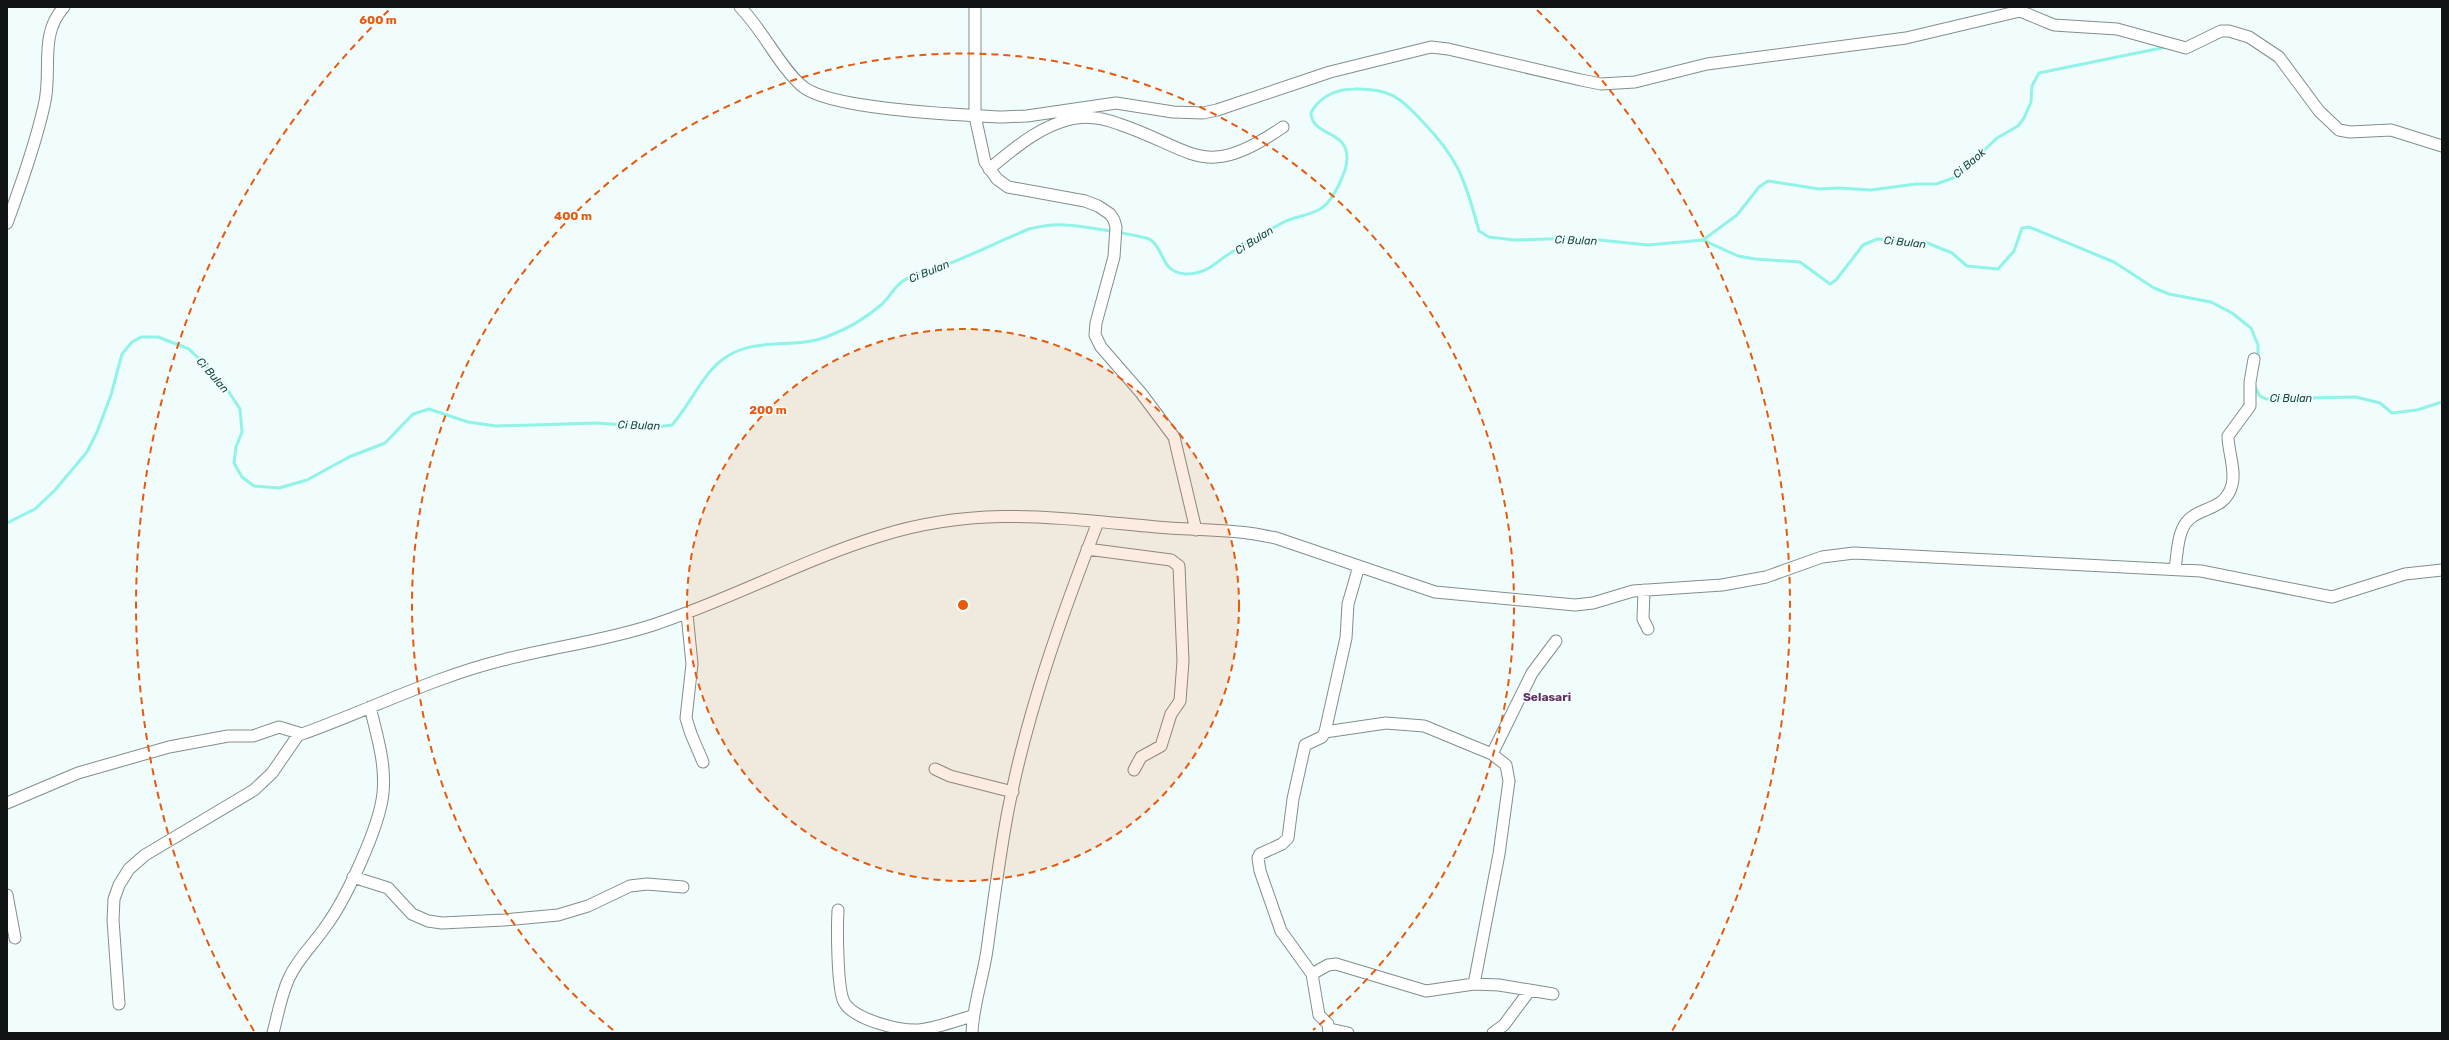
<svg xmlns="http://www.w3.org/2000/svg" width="2449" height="1040" viewBox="0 0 2449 1040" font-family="Rubik,sans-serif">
	<rect width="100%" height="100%" fill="#f1fdfc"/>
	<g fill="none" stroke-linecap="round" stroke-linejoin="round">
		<!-- stream -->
		<path stroke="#8ff3e8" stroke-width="3" d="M 1703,240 L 1737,215 L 1759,187 L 1768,181 L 1819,189 L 1839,188 L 1871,190 L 1916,184 L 1936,184 L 1956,177 L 1997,138 L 2018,126 L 2024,118 L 2031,102 L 2032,86 L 2039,73 L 2166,47
			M 2255,387 L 2260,396 L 2266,399 L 2356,397 L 2380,403 L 2392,413 L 2417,410 L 2442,402
			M 7,523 L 35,509 L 55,490 L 87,452 L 97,432 L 111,395 L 122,354 L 132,342 L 141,337 L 158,337 L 189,349 L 223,383 L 240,409 L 242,432 L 236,447 L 234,463 L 242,477 L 254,486 L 279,488 L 307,480 L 349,457 L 385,443 L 413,414 L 429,409 L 468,422 L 496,426 L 596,423 L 656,427 L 672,425 C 691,404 702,373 726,357 C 756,337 794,349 826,337 C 845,330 866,318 881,305 C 889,298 894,287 903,281 C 915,273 930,271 943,266 C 972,255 1000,241 1029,229 C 1041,226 1053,224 1065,225 C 1075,225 1146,236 1151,240 C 1166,252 1160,272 1186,274 C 1194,274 1202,272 1209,268 C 1216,264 1222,258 1229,254 C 1247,242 1265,232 1284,222 C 1296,216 1314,215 1323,207 C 1333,200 1347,171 1347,159 C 1348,129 1312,137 1311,113 C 1319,97 1336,89 1354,89 C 1390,88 1399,97 1422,121 C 1460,160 1465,181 1479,231 L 1489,237 L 1514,240 L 1580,238 L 1648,245 L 1703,240 L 1738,256 L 1755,259 L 1800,262 L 1830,284 L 1836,280 L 1863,245 L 1877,239 L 1925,242 L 1952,253 L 1967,266 L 1998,269 L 2014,251 L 2022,228 L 2029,227 L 2114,262 L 2154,288 L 2169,294 L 2211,302 L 2232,313 L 2251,328 L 2258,345 L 2258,366"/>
		<!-- minor casing -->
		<g stroke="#838e8c" stroke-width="13">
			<path id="minor" d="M 740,7 C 763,30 779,66 802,86 C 830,110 962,115 1002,117 L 1027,116 L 1116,103 L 1173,112 L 1203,113 L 1217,110 L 1330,72 L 1431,47 L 1448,49 L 1581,80 L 1601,84 L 1635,82 L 1707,64 L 1906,38 L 2020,11 L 2054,25 L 2117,29 L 2186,48 L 2221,31 L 2229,31 L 2249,37 L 2279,57 L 2319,111 L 2339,130 L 2350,132 L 2391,130 L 2442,146
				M 975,7 L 975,116 L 985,162 L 997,179 L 1008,187 L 1085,201 L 1098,206 L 1110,214 L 1114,220 L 1116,227 L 1114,257 L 1096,323 L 1095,335 L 1101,347 L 1141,393 L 1174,437 L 1196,530
				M 989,169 C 1015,148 1038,127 1071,119 C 1087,115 1103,118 1119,124 C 1196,150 1203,182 1283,127
				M 7,223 C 21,185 35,146 44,106 C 53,72 38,35 64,7
				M 1087,549 L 1171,560 L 1179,566 L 1183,661 L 1180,701 L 1171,714 L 1161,746 L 1141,757 L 1134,770
				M 2175,569 C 2177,557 2177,541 2182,530 C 2192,504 2224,515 2232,485 C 2236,470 2228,451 2228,436 L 2250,406 L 2250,382 L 2254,359
				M 1644,590 L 1643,619 L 1648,629
				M 687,614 L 692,664 L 686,718 L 691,734 L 703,762
				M 1325,732 L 1386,723 L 1424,726 L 1492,754 L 1506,765 L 1509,781 L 1499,854 L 1474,984
				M 1492,754 L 1532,673 L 1556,641
				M 935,769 L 950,776 L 1013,792
				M 7,803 L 78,773 L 169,747 L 228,736 L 253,736 L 279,727 L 302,734 C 369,710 434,677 503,660 C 553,647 604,641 653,625 C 730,600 802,560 880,536 C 978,505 1057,518 1156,527 C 1189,530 1222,529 1255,534 L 1276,538 L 1435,592 L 1575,605 L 1593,603 L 1633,591 L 1722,585 L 1766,577 L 1822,557 L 1854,553 L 2201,571 L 2332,597 L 2405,574 L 2442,570
				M 353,877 L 388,888 L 412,914 L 428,921 L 442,923 L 504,920 L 558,915 L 588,906 L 630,886 L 647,884 L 683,887
				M 7,895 L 15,938
				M 838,910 C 837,928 837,988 844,1002 C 854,1020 900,1031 919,1030 C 937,1028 955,1021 972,1016
				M 1312,974 L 1328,965 L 1336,964 L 1426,991 L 1474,984 L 1499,985 L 1553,994
				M 119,1004 L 113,920 L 114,899 L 119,885 L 129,869 L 145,855 L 254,790 L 272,773 L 299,734
				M 1330,1029 L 1348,1033
				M 273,1033 C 278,1014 281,995 289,978 C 298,958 314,944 326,926 C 346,899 380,826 383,793 C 386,764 377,736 370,707
				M 972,1033 C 973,1005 983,978 987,950 C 993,905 999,860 1007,816 C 1026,715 1061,617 1098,522
				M 1329,1033 L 1328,1024 L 1319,1015 L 1312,974 L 1281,931 L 1260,871 L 1258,858 L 1260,854 L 1282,844 L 1288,838 L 1293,799 L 1305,745 L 1322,737 L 1325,732 L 1346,638 L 1348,604 L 1359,566
				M 1493,1033 L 1504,1025 L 1530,990"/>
		</g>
		<!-- minor -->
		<use href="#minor" stroke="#fff" stroke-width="11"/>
	</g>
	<!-- distance rings -->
	<circle cx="963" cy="605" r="276" fill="#e8590c" fill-opacity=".12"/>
	<g fill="none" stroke="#e8590c" stroke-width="2" stroke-dasharray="7 5">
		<circle cx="963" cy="605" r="276"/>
		<path d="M613 1030A551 551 0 1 1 1313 1030"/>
		<path d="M254 1031A827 827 0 0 1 389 10M1537 10A827 827 0 0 1 1672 1031"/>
	</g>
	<g text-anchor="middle" stroke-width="3.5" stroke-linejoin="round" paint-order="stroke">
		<!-- water labels -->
		<g font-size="11" font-style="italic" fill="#184641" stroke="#f1fdfc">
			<text transform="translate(1969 163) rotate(-41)" y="4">Ci Baok</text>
			<text transform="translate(1254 240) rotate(-32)" y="4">Ci Bulan</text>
			<text transform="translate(1576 240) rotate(2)" y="4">Ci Bulan</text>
			<text transform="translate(1905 242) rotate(6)" y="4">Ci Bulan</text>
			<text transform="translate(929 271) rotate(-22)" y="4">Ci Bulan</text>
			<text transform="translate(213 375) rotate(49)" y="4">Ci Bulan</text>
			<text x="2291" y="402">Ci Bulan</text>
			<text transform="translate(639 425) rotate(2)" y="4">Ci Bulan</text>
		</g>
		<!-- quarter labels -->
		<g font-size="12" font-weight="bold" fill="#623163" stroke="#f1fdfc">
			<text x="1547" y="701">Selasari</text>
		</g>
	</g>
	<circle cx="963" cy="605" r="6" fill="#e8590c" stroke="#f1fdfc" stroke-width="2"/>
	<g font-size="12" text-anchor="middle" font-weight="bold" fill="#e8590c" stroke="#f1fdfc" stroke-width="3.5" stroke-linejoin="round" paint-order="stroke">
		<text x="378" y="24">600 m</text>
		<text x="573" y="220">400 m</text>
		<text x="768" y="414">200 m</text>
	</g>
	<!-- border -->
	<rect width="2449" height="1040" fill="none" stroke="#101414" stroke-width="16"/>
</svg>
